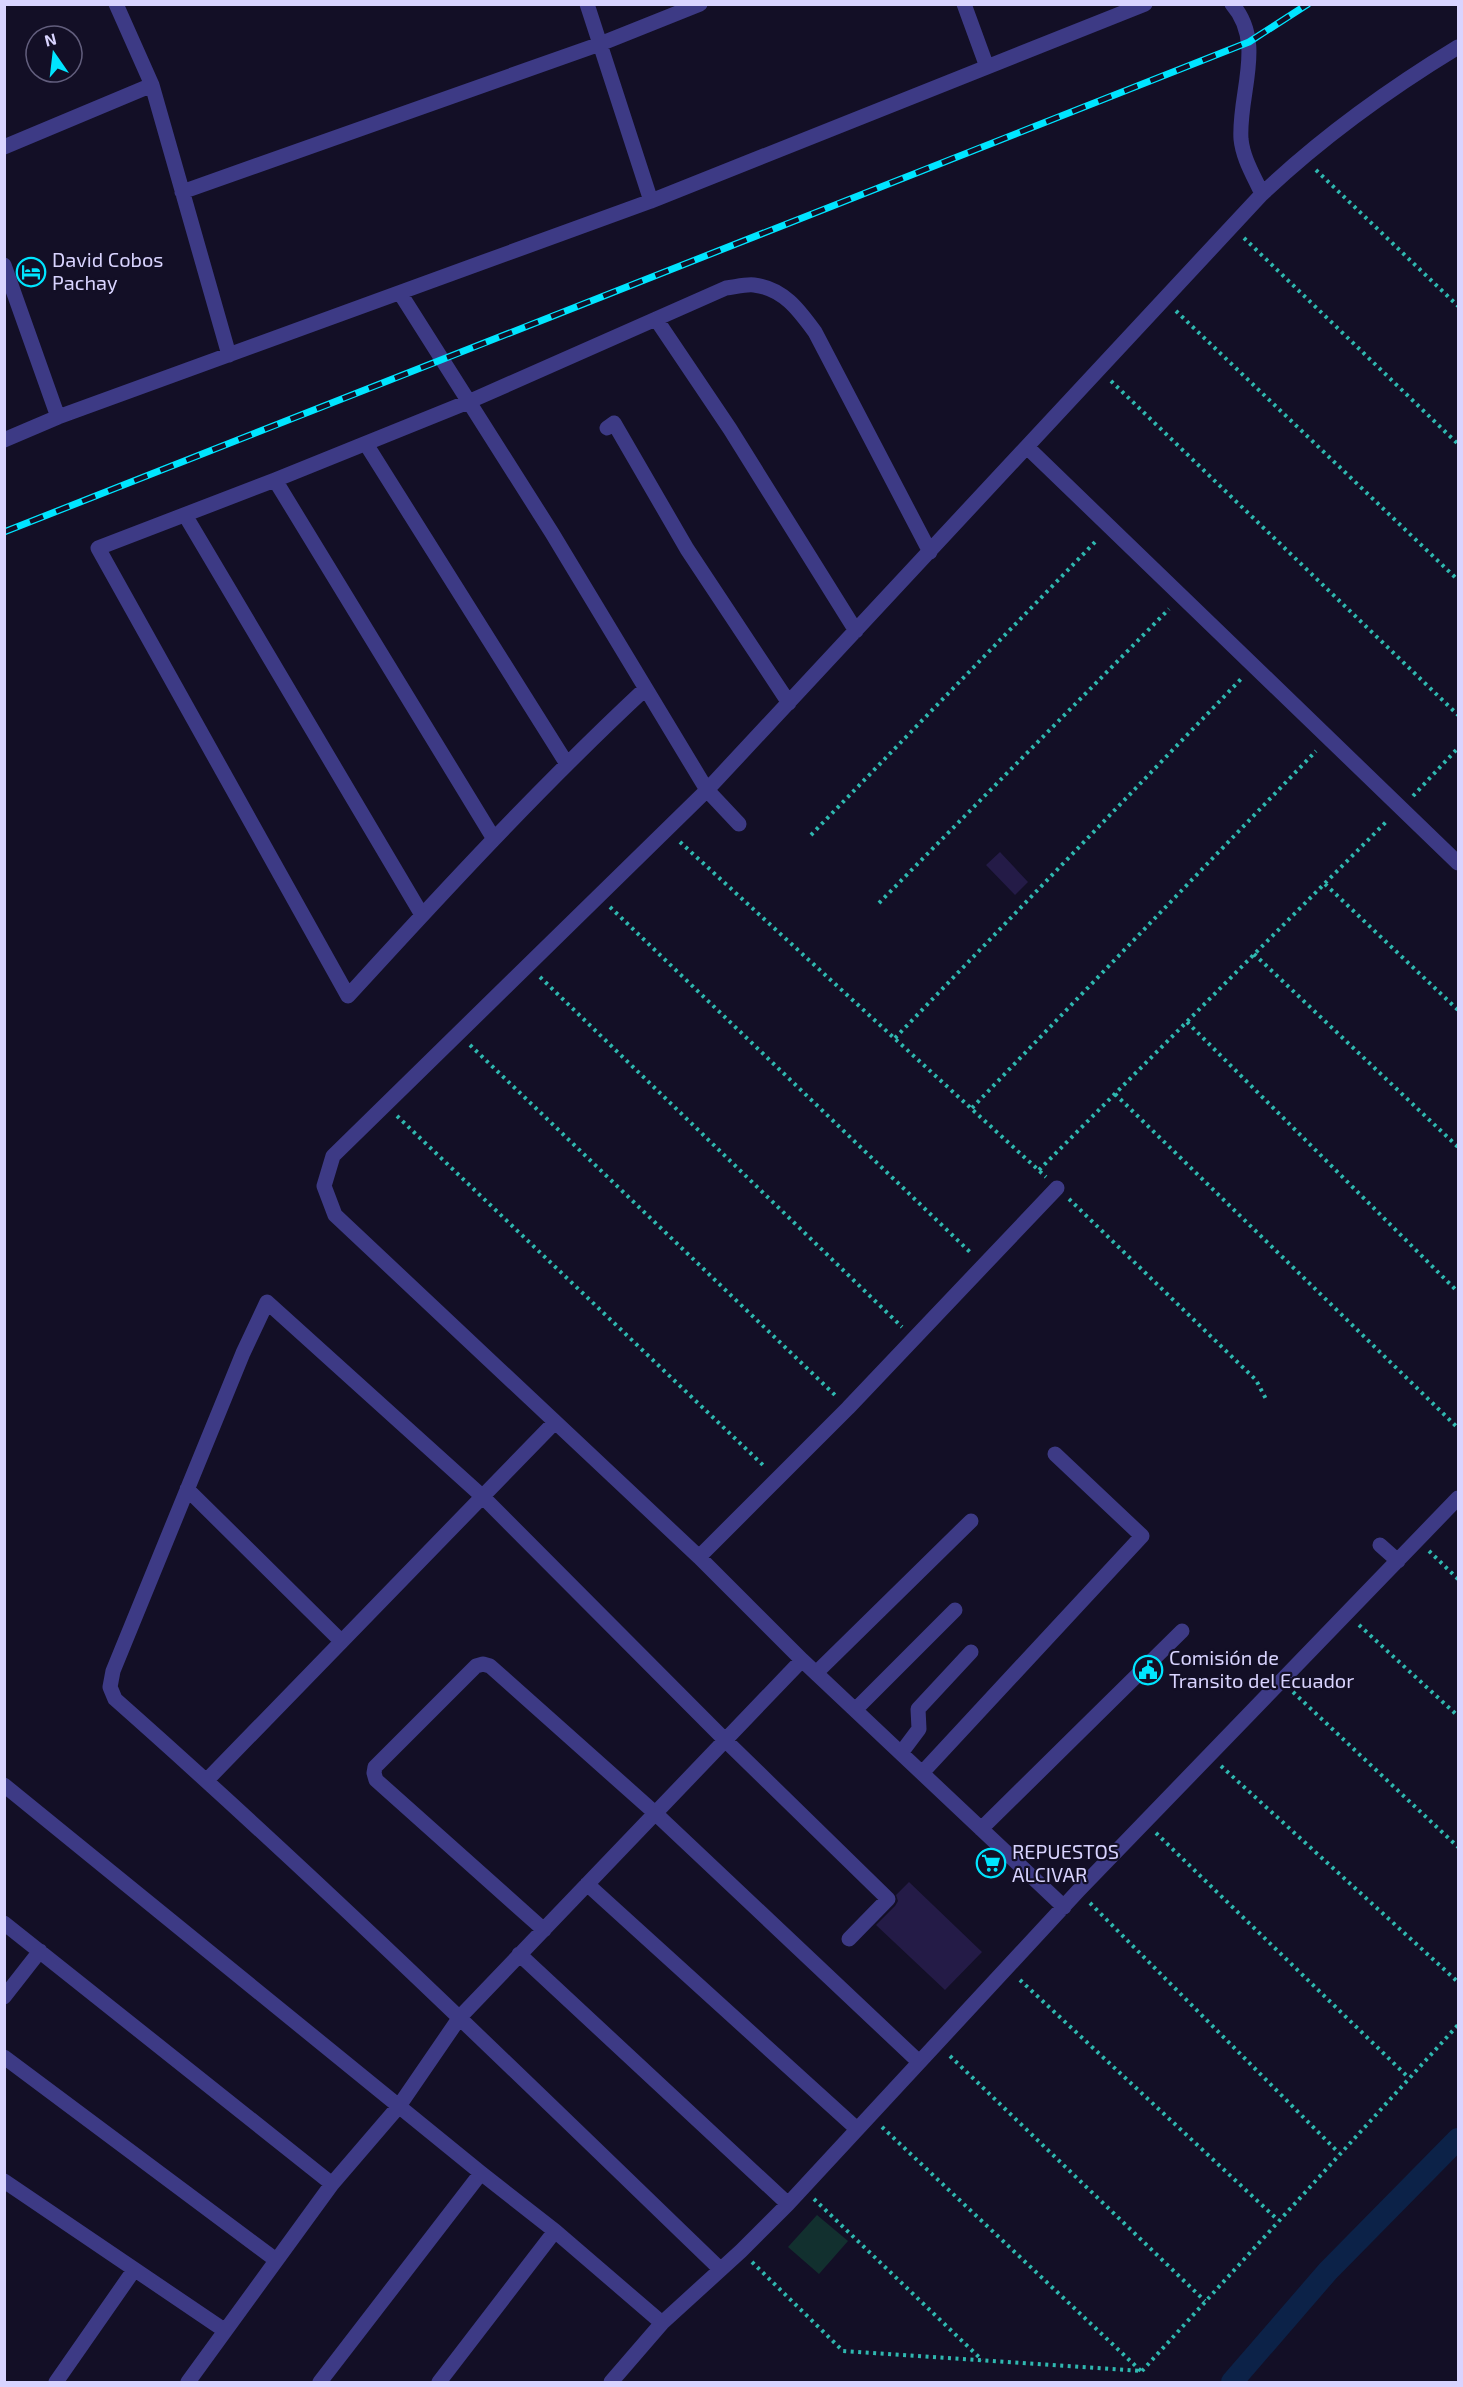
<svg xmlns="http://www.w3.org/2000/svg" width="1463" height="2387" viewBox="0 0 1463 2387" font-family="'Exo 2',sans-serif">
	<rect width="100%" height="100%" fill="#130f26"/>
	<!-- green -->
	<path fill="#12302f" d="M 817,2215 L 848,2241 L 819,2274 L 788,2247 Z"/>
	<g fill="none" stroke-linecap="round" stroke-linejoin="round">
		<!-- canal -->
		<path stroke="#0c2248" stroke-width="22" d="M 1232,2382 L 1328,2271 L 1458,2139"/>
	</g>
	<!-- building -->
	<path fill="#241b47" d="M 1000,852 L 1028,882 L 1015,895 L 986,865 Z
		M 909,1882 L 982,1952 L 945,1990 L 876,1925 L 895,1906 L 898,1901 L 896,1895 Z"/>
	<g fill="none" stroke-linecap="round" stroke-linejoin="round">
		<!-- path -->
		<path stroke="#2fb8b0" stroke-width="4" stroke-dasharray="3 4.5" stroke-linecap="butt" d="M 1316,170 L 1458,306
			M 1244,238 L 1458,444
			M 1176,311 L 1458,580
			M 1111,381 L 1458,715
			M 1413,796 L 1458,748
			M 811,835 L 1097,540
			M 680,842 L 1046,1177
			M 1325,884 L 1458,1010
			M 879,903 L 1169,609
			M 610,907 L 971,1253
			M 1254,954 L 1458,1147
			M 540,977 L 902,1327
			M 1187,1022 L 1458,1292
			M 895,1038 L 1242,678
			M 470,1045 L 837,1397
			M 1115,1094 L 1458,1428
			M 972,1108 L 1316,751
			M 397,1116 L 765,1467
			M 1039,1170 L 1388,820
			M 1069,1199 L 1256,1380 L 1267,1401
			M 1429,1551 L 1458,1579
			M 1359,1625 L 1458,1716
			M 1293,1692 L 1458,1847
			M 1221,1766 L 1458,1982
			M 1156,1833 L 1409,2078
			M 1090,1903 L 1339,2153
			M 1020,1980 L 1278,2220
			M 950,2056 L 1205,2301
			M 882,2127 L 1141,2371
			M 814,2199 L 982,2360
			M 752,2262 L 843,2351 L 1142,2371
			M 1142,2371 L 1458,2025"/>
		<!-- minor -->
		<path stroke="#3d3a85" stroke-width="15" d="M 116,4 L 152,85 L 229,355
			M 587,4 L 651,201
			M 964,4 L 987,67
			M 1232,4 C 1266,43 1238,94 1241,139 C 1243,159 1254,176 1262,194
			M 4,147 L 152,85
			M 182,192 L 600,44 L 700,4
			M 4,265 L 58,417
			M 400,293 L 552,533 L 707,790 L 739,824
			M 656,319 L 730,429 L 856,631
			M 607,428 L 614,423 L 687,549 L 789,703
			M 4,440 L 58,417 L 651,201 L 1145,4
			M 366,444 L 567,764
			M 1027,447 L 1458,863
			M 275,480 L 494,839
			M 185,515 L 422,915
			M 645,689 C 541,786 444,891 348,996 L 98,548 L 275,480 L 468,402 L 726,288 C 735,287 746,284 754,285 C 783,288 799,310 815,332 L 930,552
			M 187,1489 L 341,1641
			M 1380,1545 L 1398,1561
			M 699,1557 L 848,1408 L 1057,1188
			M 816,1673 L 971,1521
			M 855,1710 L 955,1610
			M 901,1753 L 919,1729 L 918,1709 L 971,1652
			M 922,1773 L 1142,1536 L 1055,1454
			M 207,1780 L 554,1423
			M 4,1785 L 481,2173 L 555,2231 L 662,2323
			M 981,1829 L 1182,1631
			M 587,1884 L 857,2129
			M 1064,1907 L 802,1660 L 699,1557 L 335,1215 L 324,1186 L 333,1156 L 707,790 L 1262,194 C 1321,138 1389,89 1458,47
			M 4,1923 L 332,2184
			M 544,1930 L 376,1780 L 374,1773 L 375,1767 L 476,1666 L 483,1664 L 490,1666 L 655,1813 L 919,2062
			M 519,1954 L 788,2204
			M 4,1997 L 40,1951
			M 4,2057 L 276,2260
			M 4,2181 L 224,2330
			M 720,2269 C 521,2077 323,1883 115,1699 L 110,1687 L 113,1671 L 243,1353 L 267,1302 L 483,1497 L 725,1740 L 888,1899 L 849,1939
			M 56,2382 L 134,2270
			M 188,2382 L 332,2184 L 399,2106 L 460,2017 L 802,1660
			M 320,2382 L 481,2173
			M 439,2382 L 555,2231
			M 611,2382 L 662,2323 L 741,2251 L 788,2204 L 1078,1891 L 1458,1498"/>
		<!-- rail casing -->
		<g stroke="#00e5ff" stroke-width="7">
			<path id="rail" d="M 4,532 L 1249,42 L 1308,4"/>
		</g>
		<!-- rail -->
		<use href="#rail" stroke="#130f26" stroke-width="4.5" stroke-dasharray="14" stroke-linecap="butt"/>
	</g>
	<!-- icons -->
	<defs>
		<g id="hotel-ring" transform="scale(1.5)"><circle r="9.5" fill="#130f26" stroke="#00e5ff" stroke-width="1.5"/><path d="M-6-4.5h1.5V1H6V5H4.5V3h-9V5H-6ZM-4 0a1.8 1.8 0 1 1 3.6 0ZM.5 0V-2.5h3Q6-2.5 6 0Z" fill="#00e5ff"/></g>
		<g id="civic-ring" transform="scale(1.5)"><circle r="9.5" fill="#130f26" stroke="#00e5ff" stroke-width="1.5"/><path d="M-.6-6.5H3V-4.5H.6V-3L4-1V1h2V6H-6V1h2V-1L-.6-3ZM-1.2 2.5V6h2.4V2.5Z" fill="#00e5ff"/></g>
		<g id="supermarket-ring" transform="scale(1.5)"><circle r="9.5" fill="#130f26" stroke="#00e5ff" stroke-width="1.5"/><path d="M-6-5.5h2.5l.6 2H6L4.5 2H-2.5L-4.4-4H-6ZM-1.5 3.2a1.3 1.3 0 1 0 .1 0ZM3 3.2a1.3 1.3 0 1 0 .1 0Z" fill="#00e5ff"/></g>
	</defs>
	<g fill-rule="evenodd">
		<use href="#hotel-ring" x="31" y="272"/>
		<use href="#civic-ring" x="1148" y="1670"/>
		<use href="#supermarket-ring" x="991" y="1863"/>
	</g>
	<g text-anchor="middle" stroke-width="4.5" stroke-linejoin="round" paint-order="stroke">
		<!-- poi labels -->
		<g font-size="20" fill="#d9d4ff" stroke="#130f26" text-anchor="start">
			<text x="52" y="267">David Cobos<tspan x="52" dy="23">Pachay</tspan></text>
			<text x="1169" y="1665">Comisión de<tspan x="1169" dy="23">Transito del Ecuador</tspan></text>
			<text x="1012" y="1859">REPUESTOS<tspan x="1012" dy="23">ALCIVAR</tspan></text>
		</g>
	</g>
	<!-- border -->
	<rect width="1463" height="2387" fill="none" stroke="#d9d4ff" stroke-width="12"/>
	<!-- north arrow -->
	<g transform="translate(54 54) rotate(346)"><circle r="28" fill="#130f26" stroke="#625e7d" stroke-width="1.5"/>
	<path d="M0-4.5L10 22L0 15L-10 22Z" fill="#00e5ff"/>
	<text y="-9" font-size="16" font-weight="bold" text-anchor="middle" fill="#d9d4ff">N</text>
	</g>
</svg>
